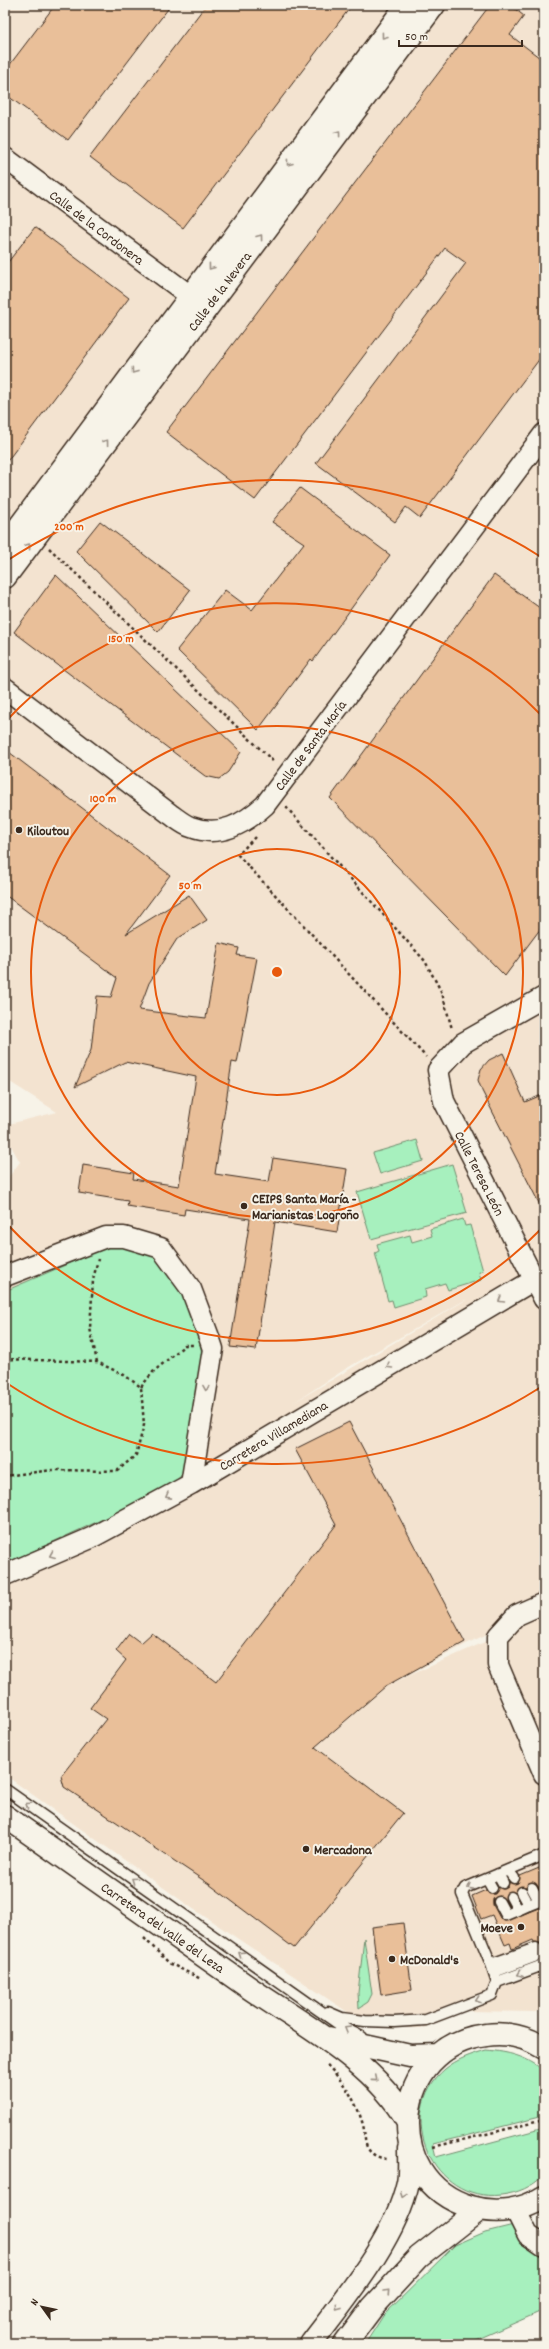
<svg xmlns="http://www.w3.org/2000/svg" width="549" height="2349" viewBox="0 0 549 2349" font-family="Dekko,sans-serif">
	<rect width="100%" height="100%" fill="#f7f3e8"/>
	<filter id="ink" filterUnits="userSpaceOnUse"><feTurbulence type="fractalNoise" baseFrequency=".025" numOctaves="2"/><feDisplacementMap in="SourceGraphic" scale="8" xChannelSelector="R" yChannelSelector="G"/><feConvolveMatrix kernelMatrix="1 2 1 2 8 2 1 2 1" color-interpolation-filters="sRGB"/></filter>
	<g filter="url(#ink)">
		<!-- built -->
		<path fill="#f3e3d0" fill-rule="evenodd" d="M 5,5 L 544,5 L 544,2009 L 535,2012 L 466,2011 L 423,2028 L 407,2028 L 380,2025 L 349,2013 L 192,1908 L 5,1775 L 5,1182 L 20,1162 L 5,1135 L 5,1125 L 57,1112 L 10,1082 L 5,1088 ZM 465,1300 L 466,1300 L 293,1403 L 347,1368 ZM 195,1460 L 205,1468 L 168,1489 ZM 507,1625 L 498,1636 L 395,1682 L 470,1642 Z"/>
		<!-- green -->
		<path fill="#a7f0be" stroke="#718d6e" d="M 417,1140 L 423,1161 L 380,1174 L 373,1153 Z
			M 452,1164 L 467,1213 L 371,1239 L 357,1192 Z
			M 463,1219 L 465,1226 L 470,1225 L 483,1271 L 479,1272 L 481,1280 L 448,1290 L 445,1283 L 425,1289 L 426,1297 L 394,1307 L 392,1300 L 388,1301 L 375,1253 L 379,1251 L 377,1244 L 410,1235 L 412,1242 L 432,1236 L 430,1229 Z
			M 107,1247 L 123,1247 L 154,1255 L 180,1281 L 201,1345 L 203,1379 L 185,1471 L 177,1480 L 125,1509 L 5,1564 L 5,1291 Z
			M 364,1938 L 372,1994 L 368,2002 L 359,2008 L 358,1993 Z
			M 486,2050 C 509,2052 526,2056 544,2071 L 544,2116 L 433,2144 L 436,2157 L 544,2128 L 544,2175 C 532,2187 518,2193 501,2195 C 432,2203 393,2113 445,2069 C 457,2059 470,2055 486,2050 Z
			M 530,2221 L 544,2241 L 544,2310 L 467,2344 L 365,2344 L 383,2316 L 455,2245 L 485,2232 Z"/>
		<!-- building -->
		<path fill="#e9bf99" stroke="#3b2a1e" d="M 55,5 L 171,5 L 68,140 L 5,94 L 5,71 Z
			M 206,5 L 352,5 L 183,228 L 90,157 Z
			M 490,5 L 510,5 L 524,16 L 510,35 L 544,61 L 544,353 L 420,518 L 406,507 L 395,522 L 316,463 L 466,263 L 445,248 L 255,500 L 166,432 Z
			M 35,227 L 129,298 L 5,464 L 5,266 Z
			M 300,488 L 390,555 L 313,661 L 311,659 L 258,730 L 177,650 L 225,590 L 252,610 L 304,543 L 272,522 Z
			M 100,521 L 190,590 L 158,632 L 76,551 Z
			M 56,575 L 241,752 L 228,772 L 219,779 L 205,776 L 14,632 Z
			M 494,575 L 544,611 L 544,924 L 505,976 L 330,798 Z
			M 5,749 L 170,875 L 126,934 L 189,895 L 207,920 L 177,939 L 149,983 L 139,1010 L 206,1018 L 219,943 L 239,948 L 237,955 L 257,958 L 237,1063 L 232,1062 L 215,1174 L 269,1182 L 273,1158 L 347,1169 L 337,1232 L 275,1222 L 256,1350 L 230,1347 L 250,1219 L 185,1209 L 184,1215 L 127,1206 L 128,1201 L 79,1193 L 83,1165 L 134,1173 L 133,1179 L 179,1186 L 196,1077 L 125,1062 L 75,1087 L 91,1050 L 97,996 L 111,997 L 117,978 L 5,895 Z
			M 503,1053 L 525,1102 L 544,1094 L 544,1213 L 482,1091 L 478,1080 L 481,1069 L 489,1060 Z
			M 349,1422 L 465,1642 L 386,1686 L 315,1747 L 403,1813 L 294,1948 L 209,1884 L 64,1787 L 61,1776 L 106,1719 L 90,1708 L 126,1660 L 116,1651 L 129,1634 L 141,1643 L 152,1633 L 216,1682 L 336,1525 L 295,1449 Z
			M 544,1866 L 544,1892 L 542,1892 L 537,1885 L 532,1882 L 526,1887 L 519,1887 L 516,1893 L 508,1892 L 505,1900 L 500,1896 L 493,1899 L 493,1905 L 500,1918 L 505,1921 L 544,1906 L 544,1951 L 540,1943 L 534,1942 L 533,1940 L 512,1949 L 510,1943 L 505,1945 L 492,1915 L 481,1919 L 472,1896 L 486,1890 L 489,1894 L 495,1894 L 498,1887 L 503,1889 L 508,1887 L 509,1882 L 518,1883 L 520,1876 Z
			M 403,1923 L 412,1990 L 381,1995 L 372,1927 Z"/>
		<g fill="none" stroke-linecap="round" stroke-linejoin="round">
			<!-- lane casing -->
			<g stroke="#3b2a1e" stroke-width="13">
				<path id="lane" d="M 5,1789 L 344,2028 L 362,2037
					M 508,1870 L 514,1878
					M 498,1874 L 503,1883
					M 487,1879 L 492,1888
					M 532,1888 L 539,1901 L 544,1898
					M 522,1892 L 529,1905 L 539,1901
					M 511,1897 L 518,1910 L 529,1905
					M 499,1902 L 506,1915 L 518,1910
					M 491,1964 L 462,1894 L 465,1888 L 544,1855
					M 494,1972 L 539,1955
					M 497,1982 L 543,1965
					M 328,2012 L 342,2018 L 365,2021 L 394,2022 L 426,2020 L 492,1995 L 497,1982 L 491,1964 L 536,1948"/>
			</g>
			<!-- street casing -->
			<g stroke="#3b2a1e" stroke-width="23">
				<path id="street" d="M 5,158 L 189,295
					M 5,688 L 170,814 C 176,818 184,825 191,827 C 220,838 244,824 265,805 L 544,434
					M 544,997 L 463,1043 L 438,1070 L 444,1101 L 544,1299
					M 5,1276 L 106,1237 L 124,1237 L 161,1248 L 191,1289 L 209,1337 L 213,1349 L 191,1484
					M 5,1575 L 91,1538 L 191,1484 L 534,1280
					M 544,1603 L 517,1615 L 498,1636 L 498,1665 L 544,1774
					M 515,2209 L 528,2235 L 544,2246"/>
			</g>
			<!-- secondary casing -->
			<g stroke="#3b2a1e" stroke-width="25">
				<path id="secondary" d="M 5,546 L 407,5
					M 5,577 L 434,5
					M 5,1816 C 86,1873 167,1930 248,1987 C 303,2025 373,2061 407,2120
					M 328,2038 L 410,2056 L 438,2055
					M 544,2048 C 527,2037 506,2032 486,2035 C 391,2046 379,2180 471,2207 C 495,2214 523,2211 544,2197
					M 311,2344 C 345,2299 396,2238 408,2182 C 410,2172 409,2159 409,2148
					M 345,2344 L 372,2308 L 419,2257 L 479,2210"/>
			</g>
			<!-- path -->
			<path stroke="#3b2a1e" stroke-width="2.5" stroke-dasharray="3 3" stroke-linecap="butt" d="M 5,504 L 10,509
				M 49,548 L 275,763
				M 286,807 L 425,961 L 442,993 L 452,1029
				M 255,837 L 238,855 L 426,1057
				M 5,1359 L 97,1362 L 124,1375 L 141,1387 L 144,1425 L 136,1455 L 117,1471 L 52,1470 L 5,1476
				M 97,1362 L 90,1328 L 93,1280 L 98,1259
				M 141,1387 L 153,1372 L 185,1345 L 194,1345
				M 144,1938 L 169,1963 L 201,1979
				M 327,2065 C 344,2082 357,2102 363,2125 C 365,2132 364,2140 367,2147 C 371,2155 379,2158 387,2159
				M 433,2147 L 544,2120"/>
			<!-- lane -->
			<use href="#lane" stroke="#f7f3e8" stroke-width="10"/>
			<!-- street -->
			<use href="#street" stroke="#f7f3e8" stroke-width="20"/>
			<!-- secondary -->
			<use href="#secondary" stroke="#f7f3e8" stroke-width="22"/>
		</g>
		<!-- one-way arrows -->
		<defs><path id="oneway-chevron" d="M-2-3.5L2.5 0L-2 3.5" fill="none" stroke-width="1.6" stroke-linecap="round" stroke-linejoin="round"/></defs>
		<g stroke="#998e83">
			<use href="#oneway-chevron" transform="translate(384 36) rotate(127)"/>
			<use href="#oneway-chevron" transform="translate(338 133) rotate(-53)"/>
			<use href="#oneway-chevron" transform="translate(289 163) rotate(127)"/>
			<use href="#oneway-chevron" transform="translate(260 237) rotate(-53)"/>
			<use href="#oneway-chevron" transform="translate(211 267) rotate(127)"/>
			<use href="#oneway-chevron" transform="translate(134 371) rotate(126)"/>
			<use href="#oneway-chevron" transform="translate(106 442) rotate(-53)"/>
			<use href="#oneway-chevron" transform="translate(28 546) rotate(-53)"/>
			<use href="#oneway-chevron" transform="translate(501 1300) rotate(149)"/>
			<use href="#oneway-chevron" transform="translate(389 1366) rotate(149)"/>
			<use href="#oneway-chevron" transform="translate(206 1388) rotate(99)"/>
			<use href="#oneway-chevron" transform="translate(168 1496) rotate(151)"/>
			<use href="#oneway-chevron" transform="translate(52 1555) rotate(157)"/>
			<use href="#oneway-chevron" transform="translate(28 1805) rotate(-145)"/>
			<use href="#oneway-chevron" transform="translate(134 1880) rotate(-145)"/>
			<use href="#oneway-chevron" transform="translate(470 1887) rotate(151)"/>
			<use href="#oneway-chevron" transform="translate(241 1954) rotate(-145)"/>
			<use href="#oneway-chevron" transform="translate(520 1974) rotate(160)"/>
			<use href="#oneway-chevron" transform="translate(478 2000) rotate(161)"/>
			<use href="#oneway-chevron" transform="translate(347 2029) rotate(-150)"/>
			<use href="#oneway-chevron" transform="translate(375 2079) rotate(40)"/>
			<use href="#oneway-chevron" transform="translate(403 2195) rotate(110)"/>
			<use href="#oneway-chevron" transform="translate(387 2292) rotate(-47)"/>
			<use href="#oneway-chevron" transform="translate(338 2307) rotate(126)"/>
		</g>
	</g>
	<!-- distance rings -->
	<g fill="none" stroke="#e8590c" stroke-width="2">
		<circle cx="277" cy="972" r="123"/>
		<circle cx="277" cy="972" r="246"/>
		<path d="M542 1228A369 369 0 0 1 7 1224M7 720A369 369 0 0 1 542 716"/>
		<path d="M541 1387A492 492 0 0 1 5 1382M5 562A492 492 0 0 1 541 557"/>
	</g>
	<!-- markers -->
	<g fill="#3b2a1e" stroke="#f7f3e8" stroke-width="1.5">
		<circle cx="19" cy="830" r="4"/>
		<circle cx="244" cy="1206" r="4"/>
		<circle cx="306" cy="1849" r="4"/>
		<circle cx="521" cy="1927" r="4"/>
		<circle cx="392" cy="1959" r="4"/>
	</g>
	<g text-anchor="middle" stroke-width="4" stroke-linejoin="round" paint-order="stroke">
		<!-- street labels -->
		<g font-size="14" fill="#3b2a1e" stroke="#f7f3e8">
			<text transform="translate(97 227) rotate(37)" y="5">Calle de la Cordonera</text>
			<text transform="translate(219 291) rotate(-53)" y="5">Calle de la Nevera</text>
			<text transform="translate(310 745) rotate(-53)" y="5">Calle de Santa María</text>
			<text transform="translate(480 1173) rotate(63)" y="5">Calle Teresa León</text>
			<text transform="translate(273 1435) rotate(-31)" y="5">Carretera Villamediana</text>
			<text transform="translate(163 1927) rotate(35)" y="5">Carretera del valle del Leza</text>
		</g>
		<!-- poi labels -->
		<g font-size="14" font-weight="bold" fill="#3b2a1e" stroke="#f7f3e8" text-anchor="start">
			<text x="27" y="835">Kiloutou</text>
			<text x="252" y="1203">CEIPS Santa María -<tspan x="252" dy="16">Marianistas Logroño</tspan></text>
			<text x="314" y="1854">Mercadona</text>
			<text x="513" y="1932" text-anchor="end">Moeve</text>
			<text x="400" y="1964">McDonald's</text>
		</g>
	</g>
	<circle cx="277" cy="972" r="6" fill="#e8590c" stroke="#f7f3e8" stroke-width="2"/>
	<g font-size="12" text-anchor="middle" font-weight="bold" fill="#e8590c" stroke="#f7f3e8" stroke-width="4" stroke-linejoin="round" paint-order="stroke">
		<text x="69" y="530">200 m</text>
		<text x="121" y="642">150 m</text>
		<text x="103" y="802">100 m</text>
		<text x="190" y="889">50 m</text>
	</g>
	<!-- margin -->
	<rect width="549" height="2349" fill="none" stroke="#f7f3e8" stroke-width="20"/>
	<rect x="10" y="10" width="529" height="2329" fill="none" stroke="#3b2a1e" stroke-width="1.5" filter="url(#ink)"/>
	<!-- north arrow -->
	<g transform="translate(42 2307) rotate(303)" stroke="#f7f3e8" stroke-width="3" paint-order="stroke">
	<path d="M0-3L7 15L0 10L-7 15Z" fill="#3b2a1e"/>
	<text y="-6" font-size="11" font-weight="bold" text-anchor="middle" fill="#3b2a1e">N</text>
	</g>
	<!-- scale -->
	<path d="M399 40v6h123v-6" fill="none" stroke="#3b2a1e" stroke-width="2"/>
	<text x="405" y="40" font-size="12" fill="#3b2a1e" stroke="#f7f3e8" stroke-width="3" paint-order="stroke">50 m</text>
</svg>
